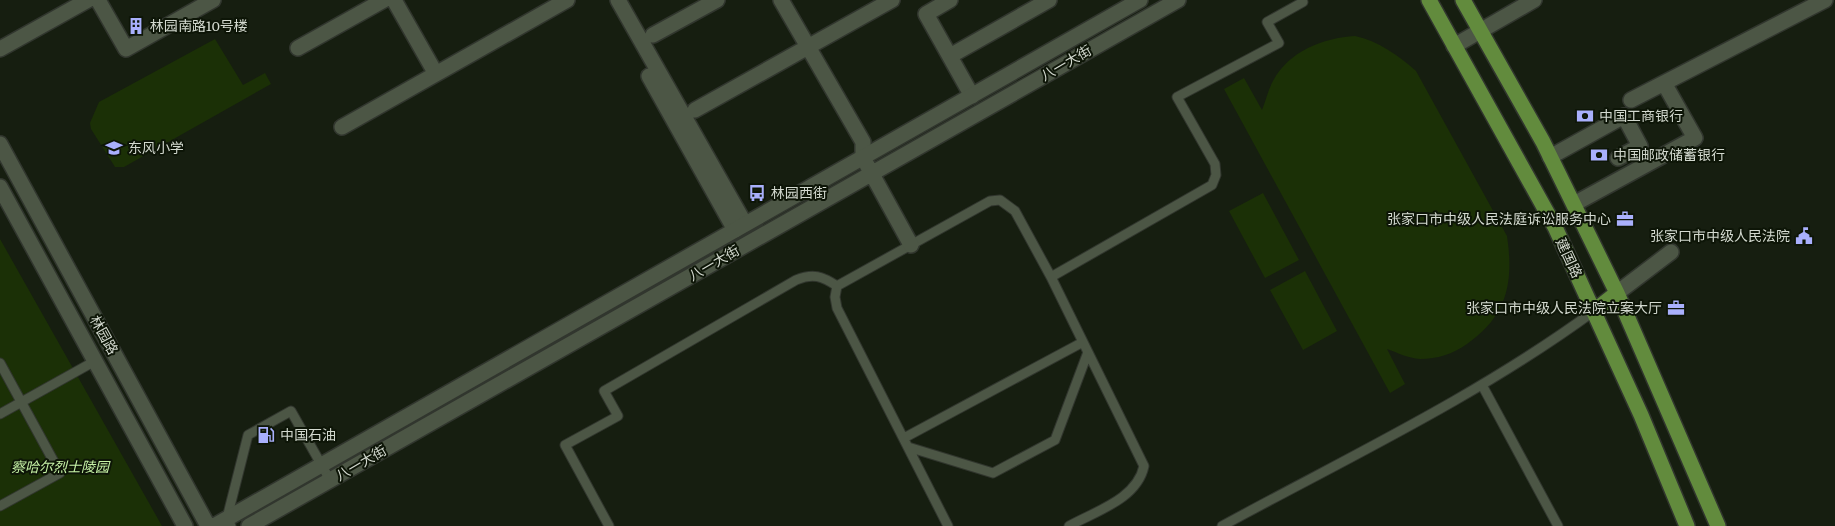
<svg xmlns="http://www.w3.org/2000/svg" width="1835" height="526" viewBox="0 0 1835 526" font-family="Literata,'Noto Sans SC',serif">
	<rect width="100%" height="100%" fill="#161e10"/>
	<!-- green -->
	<path fill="#1b3006" d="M 1355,36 C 1378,41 1398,55 1416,71 L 1507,236 C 1514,283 1507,316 1467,344 C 1453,354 1437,359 1420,359 C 1408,358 1398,353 1387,349 L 1405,384 L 1390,393 L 1224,89 L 1244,78 L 1262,110 C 1266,100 1268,90 1273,81 C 1289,51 1323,38 1355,36 Z
		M 215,39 L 243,85 L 265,73 L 271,84 L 124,167 L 115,167 L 91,129 L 90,123 L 99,102 Z
		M 1263,193 L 1299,260 L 1265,278 L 1229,211 Z
		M 0,239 L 162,526 L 0,526 Z
		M 1305,271 L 1337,331 L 1303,350 L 1270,290 Z"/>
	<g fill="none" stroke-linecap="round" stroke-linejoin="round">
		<!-- lane casing -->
		<g stroke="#31362e" stroke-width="11">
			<path id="lane" d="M 1051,277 L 1212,185 L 1216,175 L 1215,164 L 1177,97 L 1279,43 L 1267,22 L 1303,2
				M 837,286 L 990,201 L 1000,200 L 1015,211 L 1051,277 L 1144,466 C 1137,499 1096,511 1069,526
				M 837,286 L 835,297 L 837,308 L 948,526
				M 0,363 L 60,473 L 0,506
				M 1482,385 L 1558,526
				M 0,414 L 95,361
				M 904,438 L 1083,342
				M 908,447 L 993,473 L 1055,440 L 1088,352
				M 231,526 L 227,518 L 248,435 L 291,411 L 330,480
				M 609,526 L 565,445 L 618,416 L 604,391 L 796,280 C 813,273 822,276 837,286
				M 1222,526 C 1347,458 1478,396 1594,311"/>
		</g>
		<!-- street casing -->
		<g stroke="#31362e" stroke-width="18">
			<path id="street" d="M 98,0 L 126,49 L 213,0
				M 394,0 L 436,74
				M 618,0 L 745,224
				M 781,0 L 863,142 L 863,157
				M 950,0 L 926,14 L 972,96
				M 653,35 L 717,0
				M 298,48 L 384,0
				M 0,49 L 88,0
				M 950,56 L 1049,0
				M 649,76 L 735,230
				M 1631,100 L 1825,0
				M 695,110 L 892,0
				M 342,127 L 567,0
				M 1550,157 L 1624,116 L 1640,146 L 1618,158
				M 1574,204 L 1695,138 L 1664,83"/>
		</g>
		<!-- secondary casing -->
		<g stroke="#31362e" stroke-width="18">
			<path id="secondary" d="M 1454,46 L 1534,0
				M 0,144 L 208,526
				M 867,165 L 911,245
				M 0,187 L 185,526
				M 1617,293 L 1671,252
				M 214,526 L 1140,0
				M 249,526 L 1178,0"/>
		</g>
		<!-- primary casing -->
		<g stroke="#31362e" stroke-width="18">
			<path id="primary" d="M 1429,0 L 1555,227 L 1641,415 L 1687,526
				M 1463,0 L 1543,142 L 1617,293 L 1718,526
				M 1594,311 L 1617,293"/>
		</g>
		<!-- lane -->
		<use href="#lane" stroke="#4c5645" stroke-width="9"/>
		<!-- street -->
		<use href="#street" stroke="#4c5645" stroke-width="15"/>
		<!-- secondary -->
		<use href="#secondary" stroke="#4c5645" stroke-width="15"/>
		<!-- primary -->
		<use href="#primary" stroke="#628b3d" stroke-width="15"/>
	</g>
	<!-- icons -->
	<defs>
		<g id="building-bare" transform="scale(1.35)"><path d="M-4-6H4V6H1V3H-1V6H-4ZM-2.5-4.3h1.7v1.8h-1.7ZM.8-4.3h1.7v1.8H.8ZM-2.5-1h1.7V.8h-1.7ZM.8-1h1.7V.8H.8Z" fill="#a9b0fc" stroke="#0d1507" stroke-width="2.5" paint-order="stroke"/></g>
		<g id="bank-bare" transform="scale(1.35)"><path d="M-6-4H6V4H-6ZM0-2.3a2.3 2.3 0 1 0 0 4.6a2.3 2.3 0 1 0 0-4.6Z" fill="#a9b0fc" stroke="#0d1507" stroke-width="2.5" paint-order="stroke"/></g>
		<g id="school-bare" transform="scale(1.35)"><path d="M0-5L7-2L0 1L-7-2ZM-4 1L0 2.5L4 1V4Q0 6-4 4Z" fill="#a9b0fc" stroke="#0d1507" stroke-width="2.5" paint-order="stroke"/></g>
		<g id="bus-bare" transform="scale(1.35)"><path d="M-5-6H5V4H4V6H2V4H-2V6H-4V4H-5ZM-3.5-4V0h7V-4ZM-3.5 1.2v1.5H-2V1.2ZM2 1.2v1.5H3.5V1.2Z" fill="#a9b0fc" stroke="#0d1507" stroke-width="2.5" paint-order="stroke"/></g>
		<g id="office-bare" transform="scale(1.35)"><path d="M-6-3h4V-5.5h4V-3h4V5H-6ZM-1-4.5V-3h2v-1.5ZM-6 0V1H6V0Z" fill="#a9b0fc" stroke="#0d1507" stroke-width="2.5" paint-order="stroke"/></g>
		<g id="civic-bare" transform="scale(1.35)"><path d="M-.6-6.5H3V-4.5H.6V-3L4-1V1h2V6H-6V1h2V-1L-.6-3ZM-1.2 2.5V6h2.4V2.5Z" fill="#a9b0fc" stroke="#0d1507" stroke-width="2.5" paint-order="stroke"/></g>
		<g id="fuel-bare" transform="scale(1.35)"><path d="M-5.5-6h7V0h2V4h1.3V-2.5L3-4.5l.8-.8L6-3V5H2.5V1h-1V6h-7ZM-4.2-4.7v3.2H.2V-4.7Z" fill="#a9b0fc" stroke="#0d1507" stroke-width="2.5" paint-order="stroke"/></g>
	</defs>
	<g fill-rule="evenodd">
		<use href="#building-bare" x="136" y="26"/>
		<use href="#bank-bare" x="1585" y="116"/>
		<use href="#school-bare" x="114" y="148"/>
		<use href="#bank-bare" x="1599" y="155"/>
		<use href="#bus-bare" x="757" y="193"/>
		<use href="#office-bare" x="1625" y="219"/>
		<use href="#civic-bare" x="1804" y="236"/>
		<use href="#office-bare" x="1676" y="308"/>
		<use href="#fuel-bare" x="266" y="435"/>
	</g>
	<g text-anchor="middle" stroke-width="4" stroke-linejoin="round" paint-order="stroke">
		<!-- poi labels -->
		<g font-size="14" fill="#d3d9cf" stroke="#0d1507" text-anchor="start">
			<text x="150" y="31">林园南路10号楼</text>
			<text x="1599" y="121">中国工商银行</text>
			<text x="128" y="153">东风小学</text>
			<text x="1613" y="160">中国邮政储蓄银行</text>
			<text x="771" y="198">林园西街</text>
			<text x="1611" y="224" text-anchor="end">张家口市中级人民法庭诉讼服务中心</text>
			<text x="1790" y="241" text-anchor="end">张家口市中级人民法院</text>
			<text x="1662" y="313" text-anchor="end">张家口市中级人民法院立案大厅</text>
			<text x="280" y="440">中国石油</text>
		</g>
		<!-- street labels -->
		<g font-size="14" fill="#d3d9cf" stroke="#0d1507">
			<text transform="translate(1066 63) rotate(-30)" y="5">八一大街</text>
			<text transform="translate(1569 258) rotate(65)" y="5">建国路</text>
			<text transform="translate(714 263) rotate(-30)" y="5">八一大街</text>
			<text transform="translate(104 335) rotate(61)" y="5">林园路</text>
			<text transform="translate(361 463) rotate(-30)" y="5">八一大街</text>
		</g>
		<!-- park labels -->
		<g font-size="14" font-style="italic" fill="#c6f2a6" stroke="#0d1507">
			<text x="60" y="472">察哈尔烈士陵园</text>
		</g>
	</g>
</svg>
